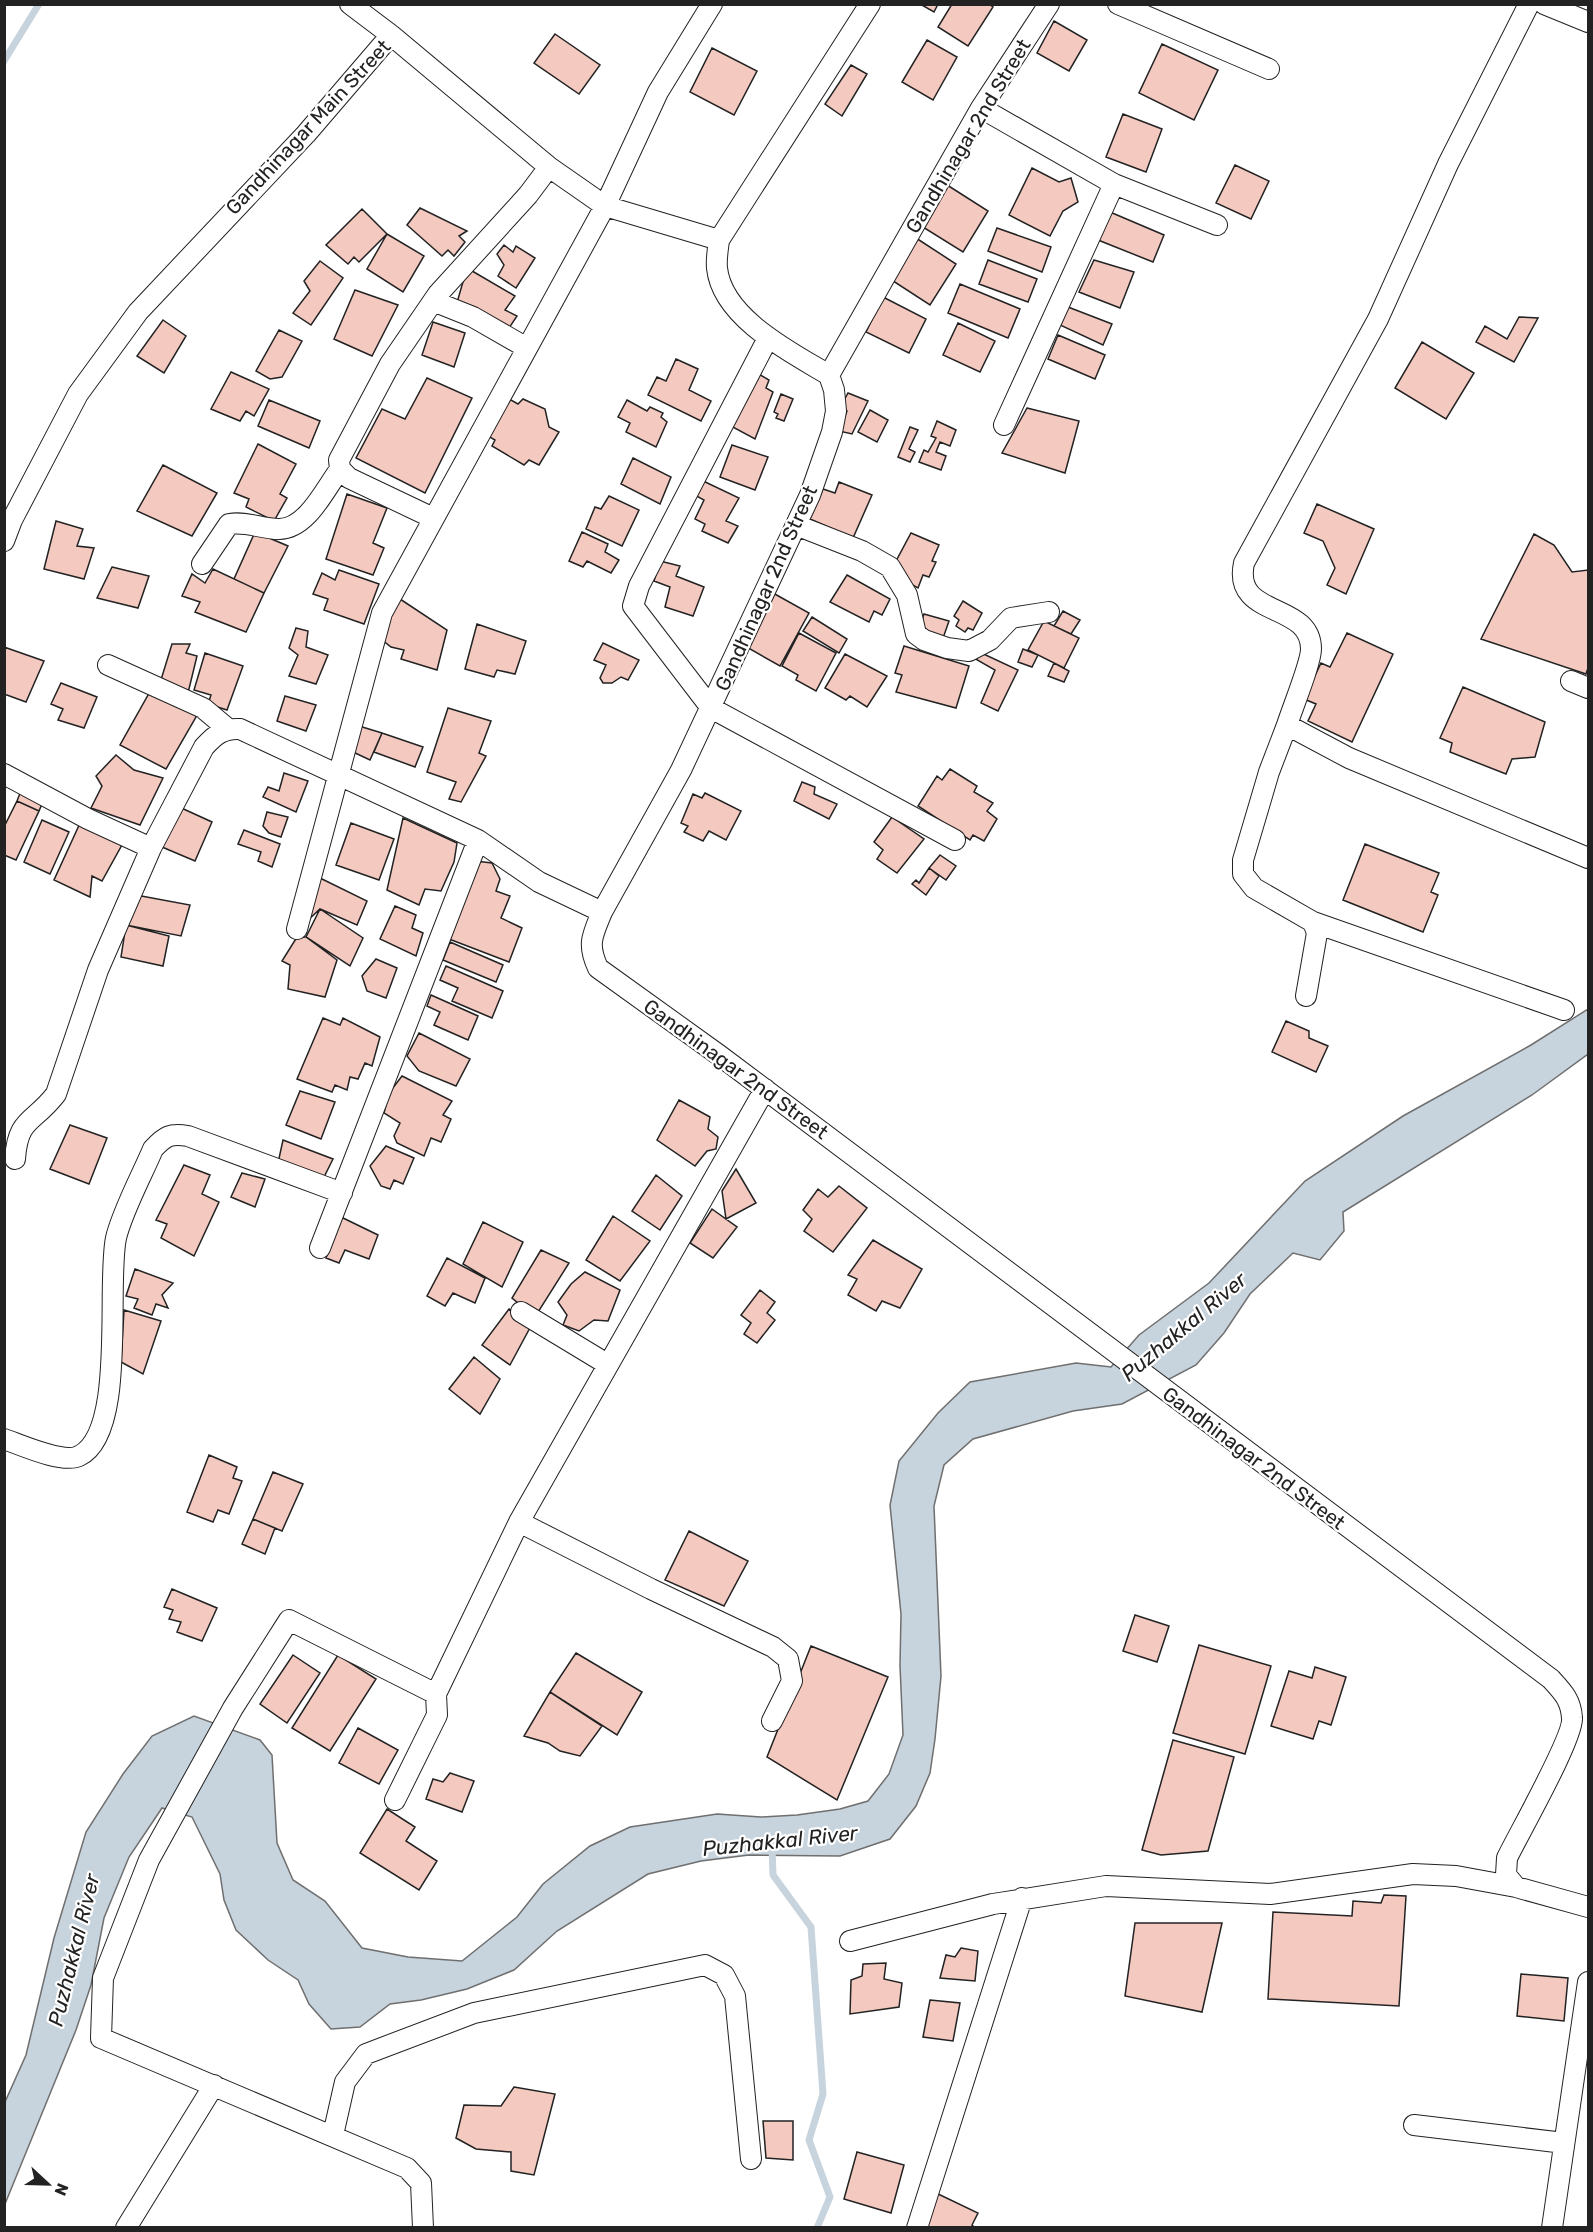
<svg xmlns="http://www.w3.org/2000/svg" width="1593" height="2232" viewBox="0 0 1593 2232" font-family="Rubik,sans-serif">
	<rect width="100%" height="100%" fill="#fff"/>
	<!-- water -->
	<path fill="#c7d3dd" stroke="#6f6f6f" stroke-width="1.5" d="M 1588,1009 L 1588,1054 L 1532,1095 L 1343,1212 L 1344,1231 L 1320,1260 L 1293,1253 L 1250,1294 L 1224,1333 L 1196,1365 L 1122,1404 L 1073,1411 L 973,1439 L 944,1465 L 934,1506 L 941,1676 L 935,1739 L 930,1773 L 916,1806 L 890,1839 L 840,1856 L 749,1855 L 701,1861 L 648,1874 L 557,1931 L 514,1970 L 467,1989 L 421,2000 L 390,2004 L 360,2027 L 331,2029 L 309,2004 L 298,1980 L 268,1960 L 236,1930 L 224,1900 L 220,1874 L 192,1817 L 162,1808 L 129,1857 L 104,1918 L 91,1985 L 76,2030 L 5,2204 L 5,2102 L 26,2055 L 54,1938 L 86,1832 L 123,1774 L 152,1736 L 194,1716 L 260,1740 L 272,1755 L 277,1843 L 293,1880 L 325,1901 L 362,1948 L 408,1957 L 462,1961 L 517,1917 L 543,1884 L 590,1846 L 630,1827 L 717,1814 L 761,1817 L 797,1815 L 840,1809 L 868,1801 L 889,1774 L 903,1735 L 900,1666 L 901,1614 L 890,1505 L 899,1461 L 938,1413 L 970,1382 L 1076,1363 L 1111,1367 L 1139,1335 L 1209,1283 L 1305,1181 L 1403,1116 L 1531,1045 Z"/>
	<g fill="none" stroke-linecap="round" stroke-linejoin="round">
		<!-- stream -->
		<path stroke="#c7d3dd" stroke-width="7" d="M 4,61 L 39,4
			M 772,1846 L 773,1875 L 811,1927 L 823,2094 L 809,2140 L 830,2197 L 817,2228"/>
	</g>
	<!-- building -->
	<path fill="#f3c9c0" stroke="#222" stroke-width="1.5" d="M 920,4 L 938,4 L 934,12 Z
		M 952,4 L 989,4 L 993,7 L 968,46 L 938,27 Z
		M 1054,21 L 1087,40 L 1069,71 L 1037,53 Z
		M 555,34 L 600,65 L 579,94 L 534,63 Z
		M 927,40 L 957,57 L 933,100 L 902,82 Z
		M 1162,44 L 1218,70 L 1194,120 L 1139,93 Z
		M 712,48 L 757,71 L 734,115 L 690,92 Z
		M 851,65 L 867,74 L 842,116 L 825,104 Z
		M 1123,114 L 1162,129 L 1146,172 L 1106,157 Z
		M 1235,165 L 1269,181 L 1251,219 L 1216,203 Z
		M 1032,168 L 1059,182 L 1071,178 L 1078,202 L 1063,211 L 1050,236 L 1009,215 Z
		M 944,183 L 988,211 L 963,252 L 918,224 Z
		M 420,208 L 467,231 L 459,236 L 465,242 L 454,256 L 448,250 L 442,256 L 407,225 Z
		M 362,209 L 387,234 L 359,262 L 354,257 L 348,264 L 326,245 Z
		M 1110,212 L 1164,235 L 1153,262 L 1098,240 Z
		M 997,228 L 1051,247 L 1042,272 L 988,251 Z
		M 387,234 L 424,256 L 403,292 L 367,269 Z
		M 916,238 L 956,264 L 930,305 L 890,279 Z
		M 504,245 L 513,252 L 516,246 L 535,258 L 516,288 L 498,276 L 504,265 L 497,254 Z
		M 988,260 L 1037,279 L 1028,302 L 979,284 Z
		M 1094,260 L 1134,272 L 1120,308 L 1079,292 Z
		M 320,261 L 343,278 L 311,325 L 293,313 L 310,291 L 304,281 Z
		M 467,268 L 515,296 L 505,310 L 517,316 L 507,331 L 456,306 Z
		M 960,284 L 1020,309 L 1008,338 L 948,313 Z
		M 355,290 L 398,305 L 372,356 L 334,339 Z
		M 883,297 L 926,319 L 909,353 L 866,332 Z
		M 1068,307 L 1112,324 L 1103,345 L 1060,325 Z
		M 1519,317 L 1538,318 L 1514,362 L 1476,342 L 1485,326 L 1507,339 Z
		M 163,320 L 186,336 L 164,373 L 137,356 Z
		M 433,322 L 465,333 L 454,367 L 422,355 Z
		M 958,323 L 995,341 L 980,372 L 943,355 Z
		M 279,330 L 302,341 L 282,377 L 270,379 L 256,371 Z
		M 1058,335 L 1105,355 L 1095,379 L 1048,359 Z
		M 1422,342 L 1474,373 L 1446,419 L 1395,388 Z
		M 676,359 L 698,369 L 689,390 L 711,401 L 701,421 L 648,395 L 657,377 L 666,381 Z
		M 231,372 L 269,389 L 254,416 L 246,411 L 240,421 L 211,409 Z
		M 757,373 L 769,380 L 766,388 L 773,392 L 755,439 L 729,425 Z
		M 427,378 L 472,398 L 425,493 L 356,458 L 382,409 L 405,419 Z
		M 848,393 L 868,401 L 852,434 L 839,431 L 847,411 L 842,404 Z
		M 781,394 L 793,399 L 784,421 L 776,418 L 778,414 L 774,412 Z
		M 504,396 L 518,404 L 523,399 L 545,409 L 549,427 L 559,432 L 539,465 L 529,460 L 524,465 L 492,446 L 495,440 L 483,433 Z
		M 269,400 L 320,421 L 309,448 L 258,426 Z
		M 627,400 L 647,411 L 650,407 L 663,413 L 661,417 L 667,422 L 656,447 L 626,432 L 630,423 L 618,417 Z
		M 1027,408 L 1079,421 L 1065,473 L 1002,453 Z
		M 870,410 L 888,420 L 877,442 L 858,432 Z
		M 937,421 L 956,430 L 950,446 L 940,442 L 936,452 L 946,456 L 941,470 L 919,462 L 924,450 L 928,452 L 936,438 L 931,436 Z
		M 910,427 L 918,430 L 909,449 L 915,452 L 910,462 L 898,457 Z
		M 258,444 L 296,464 L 280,494 L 287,498 L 274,521 L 246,507 L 249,499 L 234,493 Z
		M 732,445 L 768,457 L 755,490 L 720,477 Z
		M 633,458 L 671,477 L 660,504 L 621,484 Z
		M 163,465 L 217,493 L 192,536 L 137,511 Z
		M 699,479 L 739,498 L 726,521 L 738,526 L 728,543 L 702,531 L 705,524 L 695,519 L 704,500 L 691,493 Z
		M 839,482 L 872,495 L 853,538 L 810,519 L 823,489 L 835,493 Z
		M 347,494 L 387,508 L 373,543 L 384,548 L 373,575 L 326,559 Z
		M 609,496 L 639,510 L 622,546 L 586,529 L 595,507 L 601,509 Z
		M 1317,504 L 1374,529 L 1346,594 L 1327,585 L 1335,568 L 1323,541 L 1304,533 Z
		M 56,521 L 83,529 L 77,546 L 94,548 L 84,579 L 44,569 Z
		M 255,532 L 288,546 L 264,593 L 234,579 Z
		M 582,532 L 608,544 L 605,552 L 619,560 L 611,573 L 587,561 L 583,567 L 569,561 Z
		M 911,533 L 939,545 L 932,561 L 936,562 L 929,577 L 923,575 L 918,588 L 898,577 L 901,566 L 895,563 Z
		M 1534,534 L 1554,545 L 1572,572 L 1588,570 L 1588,668 L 1586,674 L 1481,639 Z
		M 660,561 L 680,566 L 676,576 L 704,587 L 693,616 L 665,607 L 670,587 L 654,581 Z
		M 112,567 L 149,576 L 138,608 L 97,598 Z
		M 213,569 L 264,593 L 246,632 L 195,612 L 200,602 L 182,596 L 192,574 L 205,583 Z
		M 339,570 L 379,584 L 364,624 L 324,610 L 328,599 L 313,594 L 322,573 L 335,580 Z
		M 847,575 L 890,599 L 882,615 L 874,611 L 869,622 L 830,602 Z
		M 773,593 L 809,613 L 780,666 L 743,645 Z
		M 397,597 L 447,630 L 437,670 L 401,659 L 404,650 L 391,647 L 381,639 Z
		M 963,601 L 982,613 L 973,630 L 968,628 L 965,632 L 956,626 L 959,620 L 954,616 Z
		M 1063,611 L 1080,620 L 1071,634 L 1054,626 Z
		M 924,614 L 949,621 L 942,641 L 918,632 Z
		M 812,617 L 847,639 L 839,653 L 803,631 Z
		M 1044,621 L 1079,638 L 1064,668 L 1028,650 Z
		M 477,624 L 526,641 L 515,674 L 497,670 L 494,677 L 465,669 Z
		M 296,628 L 308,631 L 306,647 L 328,655 L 316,684 L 289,676 L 298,655 L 289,648 Z
		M 799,633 L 836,653 L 816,691 L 796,680 L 798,675 L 782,666 Z
		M 1347,633 L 1393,654 L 1352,742 L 1308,721 L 1316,704 L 1304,699 L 1321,663 L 1330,667 Z
		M 603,643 L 639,660 L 628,680 L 621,677 L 612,683 L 603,683 L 600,678 L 606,665 L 594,660 Z
		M 172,644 L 190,644 L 186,653 L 197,656 L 188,693 L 160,683 Z
		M 904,646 L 969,666 L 956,708 L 896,692 L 902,675 L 895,673 Z
		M 4,647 L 44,661 L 26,702 L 4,694 Z
		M 1023,649 L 1038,655 L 1032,667 L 1018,662 Z
		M 975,650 L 1018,670 L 998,711 L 981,703 L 995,670 L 972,657 Z
		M 205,653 L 243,666 L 227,710 L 208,704 L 211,695 L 194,690 Z
		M 845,654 L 887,676 L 867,707 L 850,696 L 846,700 L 825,688 Z
		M 1054,663 L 1069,671 L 1064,682 L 1048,676 Z
		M 61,683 L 97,697 L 84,728 L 58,720 L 63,709 L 51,704 Z
		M 1463,687 L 1545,722 L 1535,757 L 1512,759 L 1506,774 L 1450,752 L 1452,743 L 1440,738 Z
		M 152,688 L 200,710 L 166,769 L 120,745 Z
		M 285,696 L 316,705 L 306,731 L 277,721 Z
		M 448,708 L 491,721 L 479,753 L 486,756 L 461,802 L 449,799 L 456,782 L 427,772 Z
		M 359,726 L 382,733 L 370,760 L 353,752 Z
		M 382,733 L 423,747 L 415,767 L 374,752 Z
		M 116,755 L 134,770 L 163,778 L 140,825 L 91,808 L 102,786 L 96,776 Z
		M 950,769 L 977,786 L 974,792 L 993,803 L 987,811 L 997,819 L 984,841 L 973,835 L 970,840 L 918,806 L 937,776 L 942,780 Z
		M 284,773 L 308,781 L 296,812 L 263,797 L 268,787 L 279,791 Z
		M 802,782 L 815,787 L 814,794 L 837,804 L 829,819 L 794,801 Z
		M 22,788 L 44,799 L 39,811 L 17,801 Z
		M 705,793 L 741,811 L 726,840 L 709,831 L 703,841 L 684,832 L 688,826 L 681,823 L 693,794 L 702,798 Z
		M 17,801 L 39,811 L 16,860 L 4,855 L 4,827 Z
		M 177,806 L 212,822 L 195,861 L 162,847 Z
		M 267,812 L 288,817 L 281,837 L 269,833 L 263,826 Z
		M 892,817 L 924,839 L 897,873 L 877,859 L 883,850 L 874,842 Z
		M 403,818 L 457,843 L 454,862 L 441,891 L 425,889 L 419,905 L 387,890 Z
		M 42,820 L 69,832 L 50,874 L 24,862 Z
		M 81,821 L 123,843 L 102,881 L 92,876 L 90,897 L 54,880 Z
		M 351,823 L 394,839 L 379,880 L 336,865 Z
		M 244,830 L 280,844 L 272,867 L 258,861 L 261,852 L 238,844 Z
		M 1365,844 L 1439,873 L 1431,892 L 1438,895 L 1423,932 L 1343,900 Z
		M 940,855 L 956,866 L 946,880 L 929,868 Z
		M 475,861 L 492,863 L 500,879 L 496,891 L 510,896 L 501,918 L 522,928 L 509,962 L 449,939 Z
		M 929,868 L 939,876 L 926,895 L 912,884 L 916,880 L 919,883 Z
		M 320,878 L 367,901 L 357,925 L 320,909 L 307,921 Z
		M 136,895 L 190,905 L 181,936 L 126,925 Z
		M 395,906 L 416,915 L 412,928 L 423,933 L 416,956 L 380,939 Z
		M 320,909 L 363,938 L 350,966 L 306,937 Z
		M 126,925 L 169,936 L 163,966 L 121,957 Z
		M 297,937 L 306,937 L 337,960 L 325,997 L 288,989 L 290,965 L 282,961 Z
		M 450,942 L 503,965 L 496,982 L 443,960 Z
		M 376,959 L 397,968 L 386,998 L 367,991 L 362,976 Z
		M 446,966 L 503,991 L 492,1018 L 452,1001 L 458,988 L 440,980 Z
		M 431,995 L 478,1016 L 468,1040 L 434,1025 L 440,1012 L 427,1006 Z
		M 323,1018 L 340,1025 L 343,1018 L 380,1037 L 372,1066 L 365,1063 L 358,1079 L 350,1077 L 347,1090 L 335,1085 L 332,1092 L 297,1079 Z
		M 1286,1021 L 1309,1031 L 1309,1038 L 1328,1046 L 1316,1072 L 1272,1052 Z
		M 419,1033 L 470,1059 L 456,1086 L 419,1071 L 407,1056 Z
		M 402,1076 L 452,1101 L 443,1115 L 451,1119 L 441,1142 L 431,1138 L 424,1156 L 397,1143 L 394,1136 L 400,1123 L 384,1113 L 389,1093 Z
		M 300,1091 L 335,1102 L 321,1139 L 286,1125 Z
		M 679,1100 L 710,1117 L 708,1129 L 718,1137 L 716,1149 L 707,1151 L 695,1166 L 657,1140 Z
		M 70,1125 L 107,1138 L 89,1184 L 50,1169 Z
		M 283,1140 L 333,1159 L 323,1179 L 278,1163 Z
		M 386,1146 L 414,1158 L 403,1184 L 394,1180 L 390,1189 L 381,1186 L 370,1166 Z
		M 184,1165 L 210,1175 L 202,1194 L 219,1202 L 194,1256 L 161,1238 L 167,1224 L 156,1220 Z
		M 736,1169 L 756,1203 L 726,1219 L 722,1191 Z
		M 242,1173 L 265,1179 L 255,1207 L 231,1197 Z
		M 656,1175 L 682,1196 L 660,1230 L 632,1211 Z
		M 839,1186 L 867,1208 L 833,1252 L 804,1231 L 812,1219 L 803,1210 L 818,1189 L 828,1197 Z
		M 712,1209 L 737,1227 L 713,1258 L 690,1243 Z
		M 613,1216 L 650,1241 L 620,1281 L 586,1260 Z
		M 341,1217 L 378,1235 L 369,1259 L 345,1250 L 339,1263 L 326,1258 Z
		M 483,1222 L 523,1242 L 502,1287 L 463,1264 Z
		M 873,1240 L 922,1269 L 900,1308 L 882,1301 L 876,1311 L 848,1295 L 857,1279 L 848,1275 Z
		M 541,1250 L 569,1263 L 535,1317 L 512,1298 Z
		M 447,1258 L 485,1278 L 475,1303 L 453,1293 L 445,1306 L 427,1296 Z
		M 135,1269 L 173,1283 L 162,1295 L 168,1308 L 156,1304 L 152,1315 L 134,1308 L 138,1299 L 126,1296 Z
		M 585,1272 L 620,1290 L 608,1321 L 594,1320 L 579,1331 L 563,1325 L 567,1315 L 558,1302 L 571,1284 Z
		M 760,1290 L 775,1302 L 767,1313 L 775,1320 L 757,1343 L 744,1334 L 751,1323 L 741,1315 Z
		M 509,1309 L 532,1324 L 510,1365 L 482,1345 Z
		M 124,1310 L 161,1321 L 143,1374 L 121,1362 Z
		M 474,1357 L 500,1379 L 480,1414 L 449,1389 Z
		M 209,1455 L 237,1467 L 233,1478 L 242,1481 L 229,1514 L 218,1510 L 213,1522 L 187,1512 Z
		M 273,1472 L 303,1484 L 282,1531 L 253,1519 Z
		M 253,1519 L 275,1528 L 265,1554 L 242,1544 Z
		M 689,1531 L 748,1561 L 724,1606 L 665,1580 Z
		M 172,1589 L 217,1608 L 202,1641 L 177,1632 L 181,1622 L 169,1619 L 173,1610 L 164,1607 Z
		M 1135,1615 L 1169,1626 L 1157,1662 L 1123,1651 Z
		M 1199,1645 L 1271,1666 L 1245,1754 L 1173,1733 Z
		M 811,1646 L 888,1677 L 837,1800 L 767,1757 Z
		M 576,1653 L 642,1692 L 617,1735 L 550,1692 Z
		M 293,1655 L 320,1673 L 287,1723 L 260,1704 Z
		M 338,1655 L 376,1679 L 330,1751 L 292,1728 Z
		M 1315,1667 L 1346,1677 L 1331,1725 L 1319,1721 L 1313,1739 L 1271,1726 L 1289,1671 L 1312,1678 Z
		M 550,1692 L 602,1726 L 580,1756 L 560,1751 L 548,1743 L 524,1736 Z
		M 358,1728 L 398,1750 L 379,1784 L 339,1763 Z
		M 1173,1740 L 1234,1757 L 1208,1851 L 1161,1855 L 1142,1850 Z
		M 450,1773 L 474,1781 L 462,1812 L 426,1799 L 433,1779 L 443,1782 Z
		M 387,1809 L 415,1827 L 406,1841 L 437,1861 L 419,1890 L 360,1853 Z
		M 1384,1895 L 1406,1896 L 1399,2006 L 1268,1999 L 1273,1912 L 1352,1916 L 1353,1901 L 1381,1903 Z
		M 1135,1923 L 1222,1923 L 1202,2012 L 1125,1996 Z
		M 961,1948 L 978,1951 L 975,1981 L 940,1978 L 946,1955 L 955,1957 Z
		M 886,1963 L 884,1979 L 902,1983 L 899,2007 L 850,2014 L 851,1980 L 862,1976 L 863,1964 Z
		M 1521,1974 L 1568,1978 L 1564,2021 L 1517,2016 Z
		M 930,2000 L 960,2003 L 953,2041 L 923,2037 Z
		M 514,2087 L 555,2094 L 534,2175 L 511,2171 L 511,2152 L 476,2149 L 456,2138 L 464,2105 L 501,2106 Z
		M 763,2121 L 793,2121 L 793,2160 L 766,2158 Z
		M 857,2152 L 904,2165 L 891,2213 L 844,2199 Z
		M 934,2192 L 978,2213 L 972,2225 L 975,2228 L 927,2228 Z"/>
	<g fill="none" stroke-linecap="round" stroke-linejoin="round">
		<!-- street casing -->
		<g stroke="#222" stroke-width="22">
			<path id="street" d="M 350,4 L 391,35
				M 1049,4 L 981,108 L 829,375 L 834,390 L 836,411 L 832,432 L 810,495 L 681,770 L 602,912 C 592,936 587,944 598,968 L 719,1055 L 1551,1679 C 1563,1692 1571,1700 1572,1718 C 1574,1737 1518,1835 1507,1858 L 1506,1875 L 1516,1887
				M 1118,4 L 1269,69
				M 1529,4 L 1448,164 L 1378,319 L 1244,563 C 1232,619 1311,601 1311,649 C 1311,663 1292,709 1287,725 L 1349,758 L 1588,858
				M 1544,4 L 1588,22
				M 981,108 L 1114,184 L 1004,425
				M 1114,184 L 1217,225
				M 719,240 L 870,4
				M 433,301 L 473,317 L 527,348
				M 768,338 L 639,586 L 633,606 L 711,708 L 955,840
				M 433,518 L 349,478 L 340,469 L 339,460 L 390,364 L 438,294 L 528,195 L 549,167
				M 796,525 L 862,551 L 890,567 L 907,595 L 916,634 L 924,640 L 947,648 L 969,651 L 990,640 L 1011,618 L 1049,612
				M 4,541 L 12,520 L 78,394 L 138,312 L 306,134 L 391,35 L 549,167 L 605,206 L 658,92 L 712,4
				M 202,564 L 229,524 C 247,521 261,529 279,529 C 307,529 325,489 340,469
				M 108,665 L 203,708 L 228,729
				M 1571,681 L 1588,688
				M 1287,725 L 1269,772 L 1243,860 L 1243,874 L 1254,888 L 1313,922 L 1317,933 L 1306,996
				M 4,774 L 88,819 L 151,848
				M 1313,922 L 1564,1010
				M 297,929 L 382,613 L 605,206 L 719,240 C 718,249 716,259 717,268 C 722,318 792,353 829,375
				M 15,1159 C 18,1117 33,1124 56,1094 L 98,970 L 151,848 L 204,747 C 215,735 223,728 240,729 L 478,840 L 539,882 L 602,912
				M 320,1248 L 478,840
				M 521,1312 L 607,1364
				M 4,1439 C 21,1445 63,1464 79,1456 C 127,1433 106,1285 116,1238 C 122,1212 142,1175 153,1149 C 165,1136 170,1133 188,1136 L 342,1193
				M 519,1522 L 651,1589 L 773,1647 L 788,1659 L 792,1681 L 772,1721
				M 395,1800 L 437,1715 L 436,1694
				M 850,1941 L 993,1904 L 1106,1886 L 1270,1894 L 1413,1874 L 1456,1876 L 1516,1887 L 1588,1907
				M 1414,2125 L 1564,2143
				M 333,2135 L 345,2082 L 366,2054 L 474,2013 L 705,1965 L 724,1975 L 735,1996 L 751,2159
				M 126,2228 L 214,2085
				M 423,2228 L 421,2183 L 407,2168 L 101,2038 L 103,1978 L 149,1860 L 233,1708 L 289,1620 L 436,1694 L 519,1522 L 765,1089
				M 917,2228 L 1022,1898
				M 1552,2228 L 1588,1982"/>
		</g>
		<!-- street -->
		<use href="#street" stroke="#fff" stroke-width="20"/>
	</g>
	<g text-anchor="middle" stroke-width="4.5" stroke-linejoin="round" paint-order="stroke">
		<!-- street labels -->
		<g font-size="20" fill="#222" stroke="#fff">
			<text transform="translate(308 127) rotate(-47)" y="7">Gandhinagar Main Street</text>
			<text transform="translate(968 136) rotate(-59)" y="7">Gandhinagar 2nd Street</text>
			<text transform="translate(766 588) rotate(-66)" y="7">Gandhinagar 2nd Street</text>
			<text transform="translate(736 1069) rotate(36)" y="7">Gandhinagar 2nd Street</text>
			<text transform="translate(1254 1458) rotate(37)" y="7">Gandhinagar 2nd Street</text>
		</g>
		<!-- water labels -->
		<g font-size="21" font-style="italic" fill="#222" stroke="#fff">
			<text transform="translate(1184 1327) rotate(-40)" y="7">Puzhakkal River</text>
			<text transform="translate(780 1841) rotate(-6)" y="7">Puzhakkal River</text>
			<text transform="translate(74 1950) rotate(-76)" y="7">Puzhakkal River</text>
		</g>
	</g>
	<!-- border -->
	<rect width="1593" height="2232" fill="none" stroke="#222222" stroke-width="12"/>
	<!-- north arrow -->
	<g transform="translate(48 2184) rotate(112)" stroke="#ffffff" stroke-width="4.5" paint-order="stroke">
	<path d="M0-4.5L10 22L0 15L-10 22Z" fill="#222222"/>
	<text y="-9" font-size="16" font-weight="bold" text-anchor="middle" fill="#222222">N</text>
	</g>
</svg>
